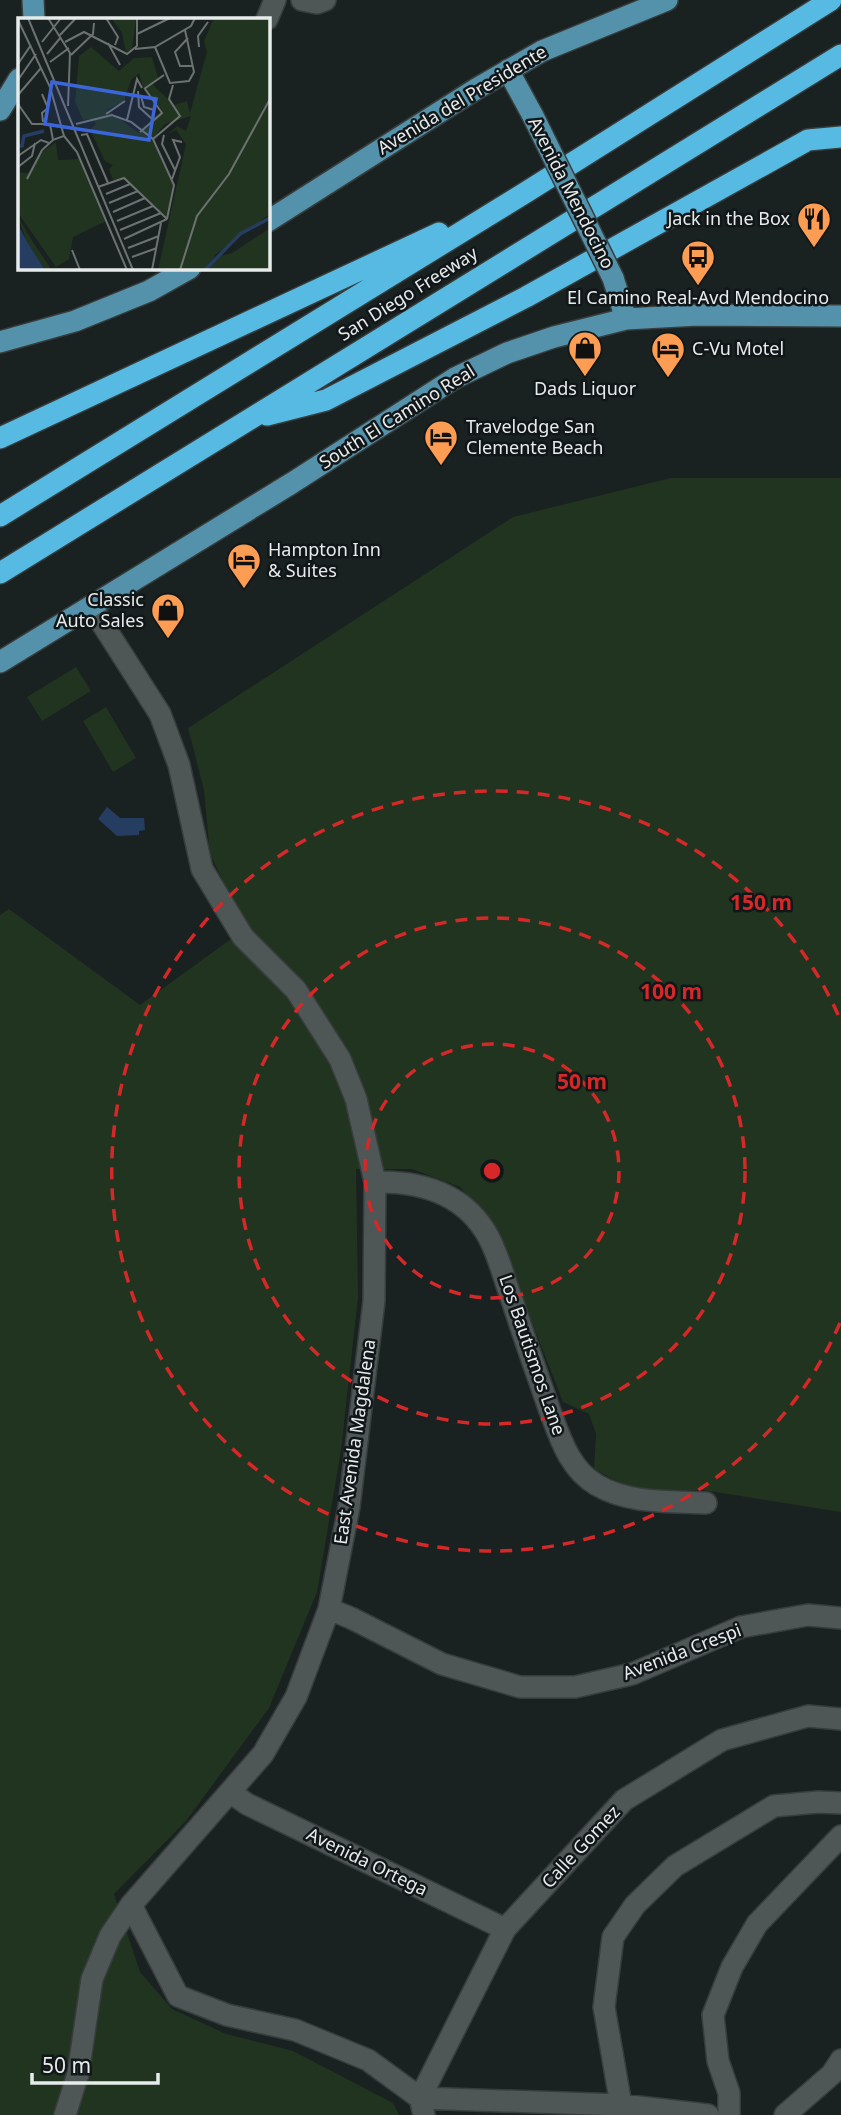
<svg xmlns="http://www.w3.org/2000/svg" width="841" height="2115" viewBox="0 0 841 2115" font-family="'Noto Sans',sans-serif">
	<rect width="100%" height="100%" fill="#1a2121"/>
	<!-- green -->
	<path fill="#21341f" d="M 671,478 L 841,478 L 841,1512 L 703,1490 L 637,1492 L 594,1469 L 596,1434 L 589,1414 L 563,1402 L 494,1225 L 460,1187 L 412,1169 L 356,1169 L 358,1297 L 341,1450 L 317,1592 L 269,1708 L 186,1821 L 114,1894 L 140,1972 L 172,2009 L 226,2034 L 293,2051 L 393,2103 L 399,2115 L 0,2115 L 0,915 L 9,909 L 140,1005 L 246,928 L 210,854 L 204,790 L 188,728 L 513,517 Z
		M 76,667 L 91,691 L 42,721 L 27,697 Z
		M 106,707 L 136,758 L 113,772 L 83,721 Z"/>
	<!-- water -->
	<path fill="#243d60" d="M 107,807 L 120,818 L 144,818 L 145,830 L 139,831 L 139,835 L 117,836 L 98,819 Z"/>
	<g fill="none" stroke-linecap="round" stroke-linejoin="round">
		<!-- minor casing -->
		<g stroke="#373c3c" stroke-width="24">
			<path id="minor" d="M 302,0 L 317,3 L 325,0
				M 267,19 L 275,0
				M 375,1182 C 420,1181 464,1193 488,1236 C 499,1256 504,1279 512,1300 C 524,1337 537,1374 550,1411 C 560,1438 570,1470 597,1485 C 629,1504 670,1501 706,1503
				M 329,1609 L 351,1618 L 442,1664 L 520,1687 L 575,1687 L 632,1674 L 741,1627 L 808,1615 L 841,1618
				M 230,1792 L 247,1804 L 505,1929
				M 131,1905 L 178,1996 L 227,2015 L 295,2030 L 368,2060 L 420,2098 L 424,2115
				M 420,2098 L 505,1929 L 624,1800 L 722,1740 L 808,1716 L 841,1719
				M 420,2098 L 621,2105 L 708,2115
				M 621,2105 L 604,2007 L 613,1937 L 635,1905 L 675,1866 L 774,1806 L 818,1802 L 841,1803
				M 65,2115 L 78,2074 L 92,1979 L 110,1936 L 131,1905 L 263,1754 L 296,1697 L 329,1609 L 349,1507 L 374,1301 L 375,1182 L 356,1099 L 340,1059 L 296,990 L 243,937 L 202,869 L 179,765 L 160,714 L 91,606
				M 729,2115 L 729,2093 L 718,2061 L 713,2015 L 732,1967 L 757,1924 L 841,1836
				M 785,2115 L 832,2074 L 841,2060"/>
		</g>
		<!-- major casing -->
		<g stroke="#373c3c" stroke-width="24">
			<path id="major" d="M 33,0 L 34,19
				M 508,70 L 533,116
				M 0,110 L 19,79
				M 268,221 L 476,89 L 542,51 L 667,0
				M 613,278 L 626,319
				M 0,342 L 75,321 L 149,291 L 190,268
				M 0,662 L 292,483 L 455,378 L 507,353 L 554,337 L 626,319 L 698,315 L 841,316"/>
		</g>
		<!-- highway casing -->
		<g stroke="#373c3c" stroke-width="24">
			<path id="highway" d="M 267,415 L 326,400 L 526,297 L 808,140 L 841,137
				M 0,438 L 439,233
				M 0,516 L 528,191 L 831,0
				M 0,573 L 841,55"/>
		</g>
		<!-- minor -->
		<use href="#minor" stroke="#4e5656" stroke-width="21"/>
		<!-- major -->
		<use href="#major" stroke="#5392aa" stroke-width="21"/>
		<!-- highway -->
		<use href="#highway" stroke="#57bae2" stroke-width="21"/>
		<!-- major-bridge casing -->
		<g stroke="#373c3c" stroke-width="24" stroke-linecap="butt">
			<path id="major-bridge" d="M 533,116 L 613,278"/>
		</g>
		<!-- major-bridge -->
		<use href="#major-bridge" stroke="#5392aa" stroke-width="21"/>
	</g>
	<!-- distance rings -->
	<g fill="none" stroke="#d62828" stroke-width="3.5" stroke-dasharray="12 9">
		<circle cx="492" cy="1171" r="127"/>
		<circle cx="492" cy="1171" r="253"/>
		<path d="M840 1323A380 380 0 1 1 840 1019"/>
	</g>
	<!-- icons -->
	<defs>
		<g id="restaurant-pin" transform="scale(1.75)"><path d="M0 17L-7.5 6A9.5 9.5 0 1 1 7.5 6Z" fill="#fc9d53" stroke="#111718"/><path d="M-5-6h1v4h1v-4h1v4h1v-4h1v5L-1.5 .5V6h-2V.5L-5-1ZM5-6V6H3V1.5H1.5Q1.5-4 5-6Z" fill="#111"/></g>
		<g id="bus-pin" transform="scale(1.75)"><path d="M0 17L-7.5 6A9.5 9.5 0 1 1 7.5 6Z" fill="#fc9d53" stroke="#111718"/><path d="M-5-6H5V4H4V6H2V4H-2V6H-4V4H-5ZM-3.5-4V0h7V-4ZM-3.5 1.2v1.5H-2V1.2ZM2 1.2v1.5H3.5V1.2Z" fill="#111"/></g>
		<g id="shop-pin" transform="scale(1.75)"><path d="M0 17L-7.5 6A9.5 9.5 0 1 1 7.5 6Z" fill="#fc9d53" stroke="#111718"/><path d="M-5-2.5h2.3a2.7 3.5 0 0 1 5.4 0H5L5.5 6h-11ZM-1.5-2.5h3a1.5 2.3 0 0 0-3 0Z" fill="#111"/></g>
		<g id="hotel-pin" transform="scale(1.75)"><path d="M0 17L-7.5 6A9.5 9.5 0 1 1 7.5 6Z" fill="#fc9d53" stroke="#111718"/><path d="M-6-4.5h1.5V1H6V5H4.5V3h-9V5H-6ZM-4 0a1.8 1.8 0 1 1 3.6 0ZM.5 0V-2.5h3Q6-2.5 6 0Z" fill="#111"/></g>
	</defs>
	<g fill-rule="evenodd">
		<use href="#restaurant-pin" x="814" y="219"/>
		<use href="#bus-pin" x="698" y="257"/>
		<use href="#shop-pin" x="585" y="348"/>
		<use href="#hotel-pin" x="668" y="349"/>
		<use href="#hotel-pin" x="441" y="437"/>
		<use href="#hotel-pin" x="244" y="560"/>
		<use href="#shop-pin" x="168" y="610"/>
	</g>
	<g text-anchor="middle" stroke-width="5" stroke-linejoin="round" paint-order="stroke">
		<!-- street labels -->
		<g font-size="18" fill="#e7ebeb" stroke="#111718">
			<text transform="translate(462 100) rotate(-31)" y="6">Avenida del Presidente</text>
			<text transform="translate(571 193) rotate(63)" y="6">Avenida Mendocino</text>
			<text transform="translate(408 294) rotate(-32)" y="6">San Diego Freeway</text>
			<text transform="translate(397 417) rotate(-32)" y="6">South El Camino Real</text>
			<text transform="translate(532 1355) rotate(71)" y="6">Los Bautismos Lane</text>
			<text transform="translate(355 1442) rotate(-82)" y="6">East Avenida Magdalena</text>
			<text transform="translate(682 1652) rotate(-21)" y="6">Avenida Crespi</text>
			<text transform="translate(581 1847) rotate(-47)" y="6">Calle Gomez</text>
			<text transform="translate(367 1862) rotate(26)" y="6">Avenida Ortega</text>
		</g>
		<!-- poi labels -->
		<g font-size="18" fill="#e7ebeb" stroke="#111718" text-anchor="start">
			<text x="790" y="225" text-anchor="end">Jack in the Box</text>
			<text x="698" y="304" text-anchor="middle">El Camino Real-Avd Mendocino</text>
			<text x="692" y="355">C-Vu Motel</text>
			<text x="585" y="395" text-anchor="middle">Dads Liquor</text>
			<text x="466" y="433">Travelodge San<tspan x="466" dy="21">Clemente Beach</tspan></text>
			<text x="268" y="556">Hampton Inn<tspan x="268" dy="21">&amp; Suites</tspan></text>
			<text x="144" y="606" text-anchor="end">Classic<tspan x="144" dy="21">Auto Sales</tspan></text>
		</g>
	</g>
	<!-- overview -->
	<g transform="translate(18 18)">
		<rect width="252" height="252" fill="#1a2121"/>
		<path d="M 93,0 L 118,0 L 114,31 L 108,34 L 104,15 ZM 196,0 L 252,0 L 252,196 L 198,236 L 188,252 L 140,252 L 168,126 L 158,112 L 150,116 L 159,108 L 168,113 L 173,98 L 147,106 L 134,121 L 155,166 L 149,200 L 106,160 L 95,162 L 91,151 L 95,147 L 87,143 L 72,112 L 78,106 L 75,101 L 65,102 L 57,84 L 61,38 L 73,29 L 101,53 L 116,40 L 134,39 L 140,60 L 134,66 L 156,87 L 169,83 L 172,95 L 189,34 L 186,23 ZM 121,55 L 125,69 L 144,92 L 121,115 L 89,92 L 106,83 L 113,62 ZM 38,124 L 40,142 L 61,141 L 88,203 L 55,219 L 51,241 L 38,249 L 0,195 L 0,154 L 10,155 L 21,136 ZM 0,199 L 15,224 L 34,252 L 27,252 L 8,222 ZM 252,210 L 252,252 L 190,252 L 199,239 L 214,235 Z" fill="#21341f" fill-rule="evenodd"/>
		<path d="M 0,206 L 8,222 L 27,252 L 0,252 Z" fill="#243d60"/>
		<path fill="none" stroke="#243d60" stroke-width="3.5" d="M 0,128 L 4,128 L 6,118 L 26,113M 187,252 L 222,216 L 252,200"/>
		<path fill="none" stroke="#6c7272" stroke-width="2" d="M 10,0 L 115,252M 30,0 L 52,35 L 50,88M 88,0 L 100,19 L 97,27M 0,2 L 32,69 L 46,118 L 35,122 L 32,106 L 14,106 L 0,86M 119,16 L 152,0M 42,17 L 58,0M 170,20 L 157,34 L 162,48 L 174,48M 24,24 L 43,0M 47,24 L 66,14 L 109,36 L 119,28 L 119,0M 90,25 L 102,47M 137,29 L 152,65 L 171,63 L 176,54 L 167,12M 181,29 L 180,18 L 190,4M 117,31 L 137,29 L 173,8 L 177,0M 29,36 L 43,19M 53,37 L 75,16 L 76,5M 32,44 L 51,30M 0,46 L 13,27M 0,62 L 18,36M 126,71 L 146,57M 120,73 L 121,89 L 134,101M 24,76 L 30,90 L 24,95 L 25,104M 0,77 L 23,50M 123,78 L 126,89 L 136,92M 88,96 L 107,83M 109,102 L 119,61 L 124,70M 58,106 L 94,97 L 113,104 L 135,121 L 156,167 L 149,201M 122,114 L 144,95 L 127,71M 63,117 L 69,116 L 90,165M 146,117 L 144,126 L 157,152M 46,118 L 59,134 L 109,252M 135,121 L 162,98 L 151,81 L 155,67M 0,138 L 23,122 L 31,125M 0,149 L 14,138 L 17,125M 9,161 L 24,132 L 35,122M 154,161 L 162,139 L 155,122 L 164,124M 80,169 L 106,160 L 149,201M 88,176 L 112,166M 91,185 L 120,173M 95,194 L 127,180M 99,203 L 135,188M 102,212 L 143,195M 106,221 L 149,201M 110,230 L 141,218M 54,232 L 62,252M 114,239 L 139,230M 134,252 L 143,205M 162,252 L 179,198 L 211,156 L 252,81"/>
		<path fill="#3b66db" fill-opacity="0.15" stroke="#3b66db" stroke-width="3.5" d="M 34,64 L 138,81 L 131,122 L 27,106 Z"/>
		<rect width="252" height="252" fill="none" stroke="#e7ebeb" stroke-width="3.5"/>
	</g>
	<circle cx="492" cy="1171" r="10" fill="#d62828" stroke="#111718" stroke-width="3.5"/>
	<g font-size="21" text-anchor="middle" font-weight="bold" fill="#d62828" stroke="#111718" stroke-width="5" stroke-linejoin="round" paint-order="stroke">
		<text x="761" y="910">150 m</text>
		<text x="671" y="999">100 m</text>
		<text x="582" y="1089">50 m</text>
	</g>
	<!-- scale -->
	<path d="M32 2073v10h126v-10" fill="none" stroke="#e7ebeb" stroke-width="3.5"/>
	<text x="42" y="2073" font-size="21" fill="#e7ebeb" stroke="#111718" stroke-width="5" paint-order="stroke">50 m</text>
</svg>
